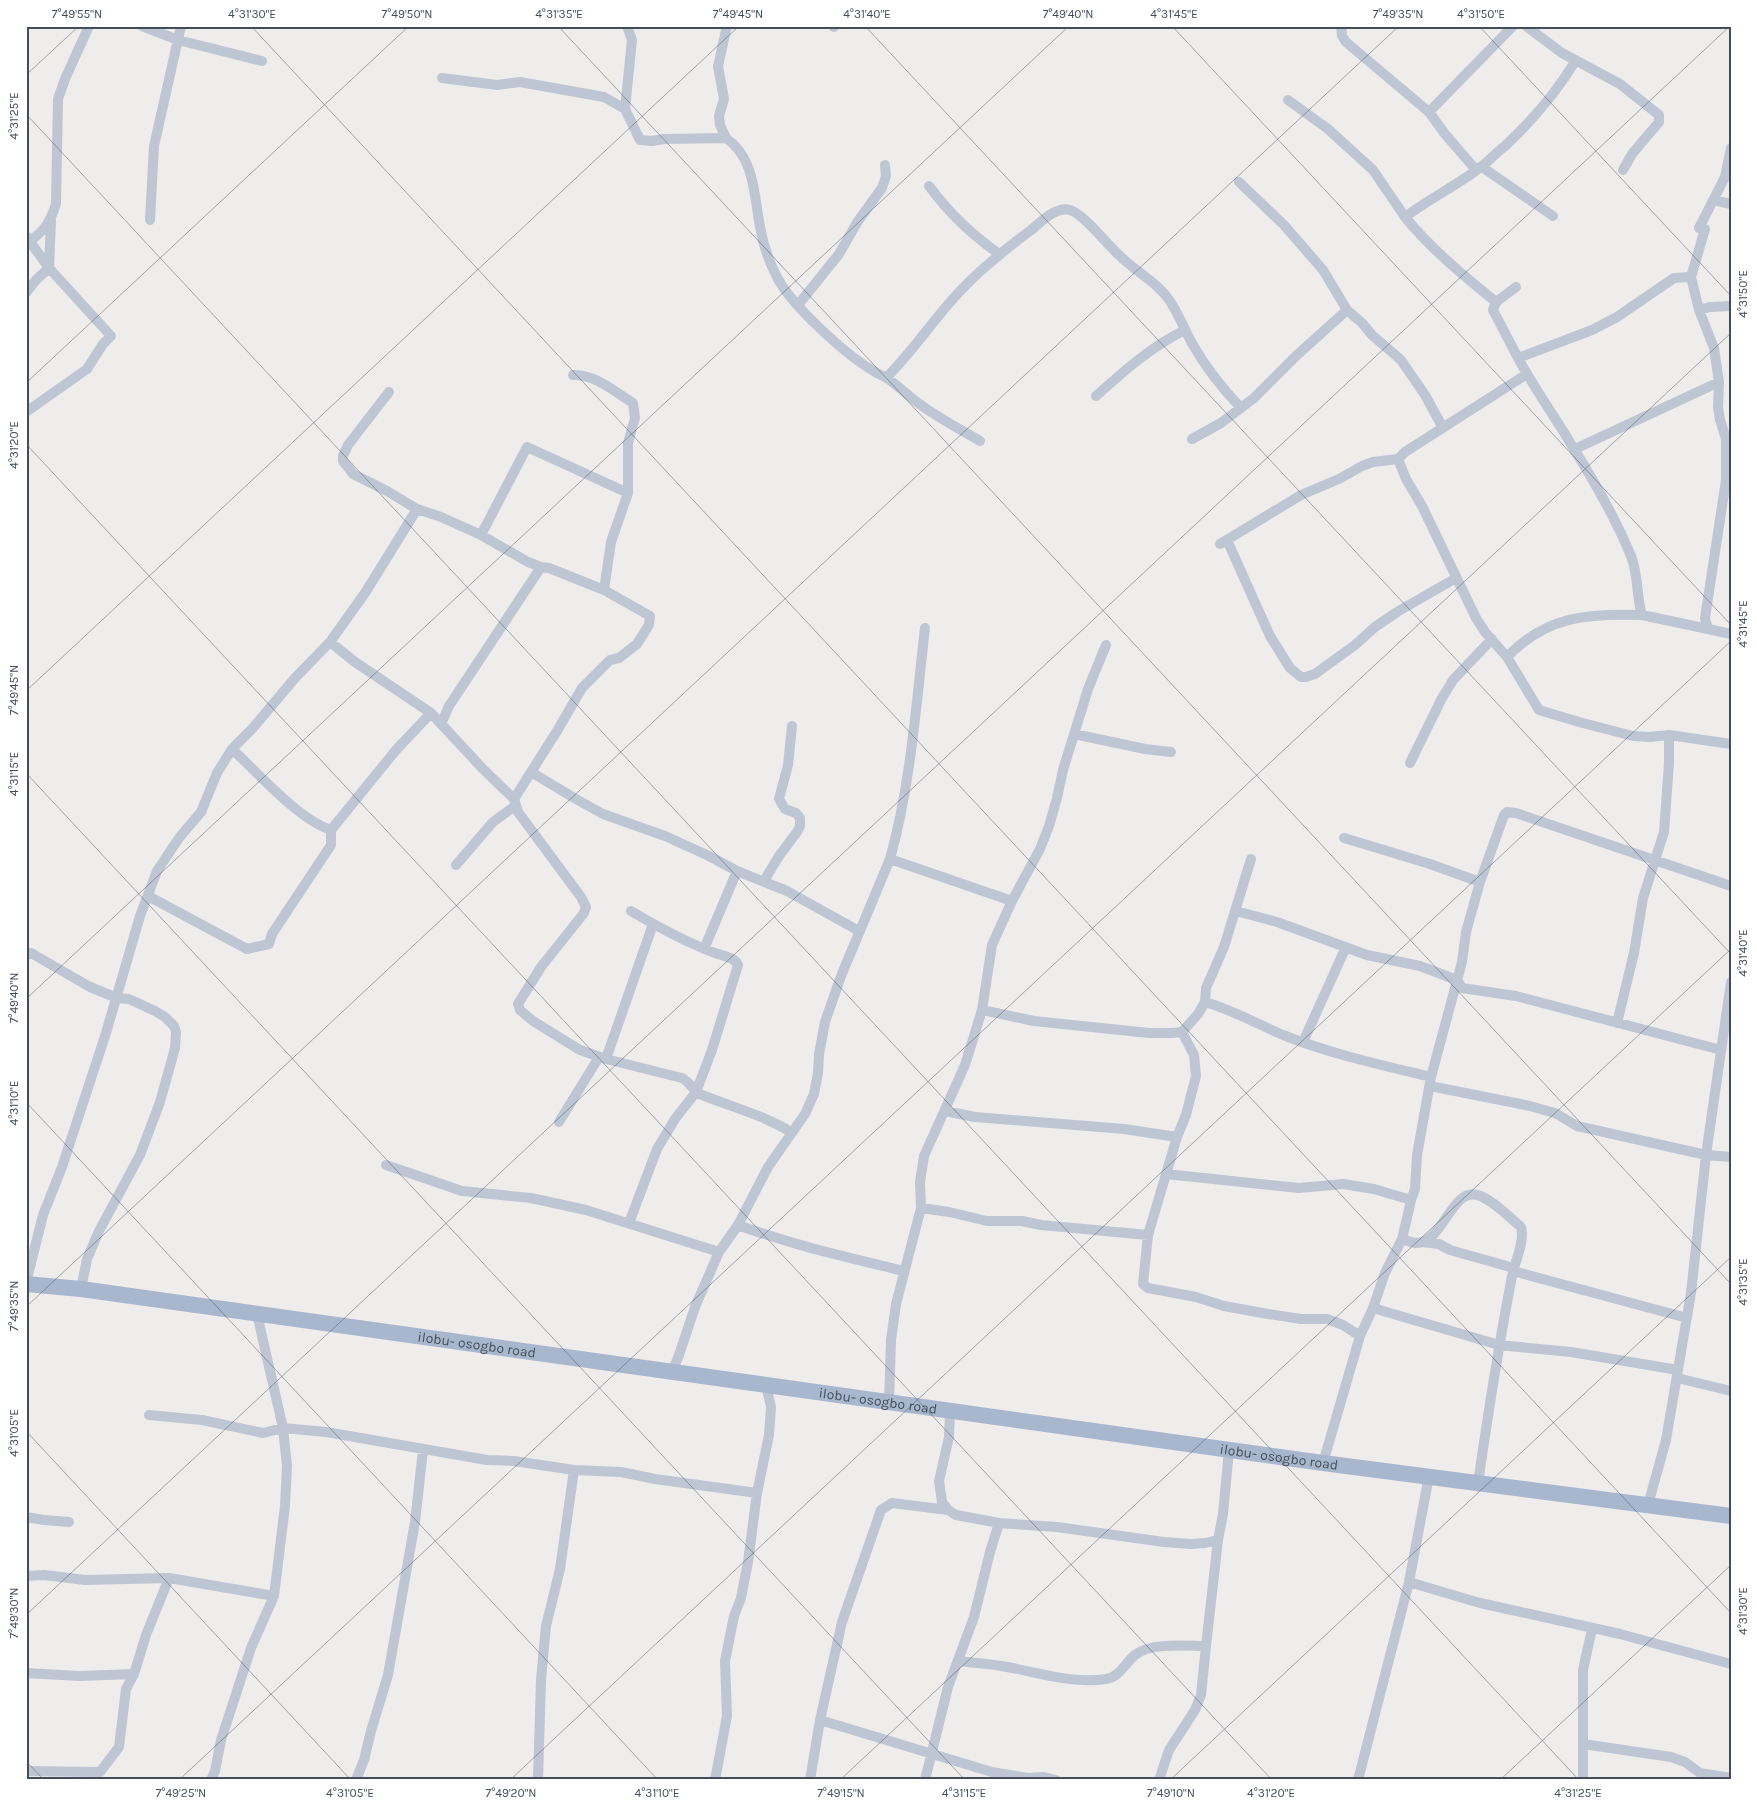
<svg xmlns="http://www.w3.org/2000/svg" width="1757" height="1806" viewBox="0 0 1757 1806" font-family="Karla,sans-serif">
	<rect width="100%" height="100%" fill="#efecec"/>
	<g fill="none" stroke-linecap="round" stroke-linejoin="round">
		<!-- minor -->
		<path stroke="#bec6d3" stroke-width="10" d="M 142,26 L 178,40 L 262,61
			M 1341,26 L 1342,36 L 1346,42 L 1429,112
			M 1526,26 L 1562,53 L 1620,84 L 1659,115 L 1659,122 L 1632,154 L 1623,170
			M 834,27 L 834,26
			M 442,78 L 497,85 L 520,82 L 604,97 L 625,109 L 640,140 L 652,141 L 664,139 L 726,138 C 755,158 754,195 760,227 C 763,244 769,262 777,277 C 791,305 845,354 872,370 C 876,373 881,375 885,377 C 898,385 909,397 921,405 C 940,419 960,429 980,441
			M 1288,100 L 1328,129 L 1373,170 L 1405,217
			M 625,109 L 632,40 L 627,26
			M 726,138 L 720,125 L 719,116 L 724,99 L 718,66 L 727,26
			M 1731,148 L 1725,177 L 1699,228 L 1705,229 L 1691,277 L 1699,310 L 1714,348 L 1719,382 L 1718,407 L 1720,420 L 1726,439 L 1726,480 L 1705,618 L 1708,629 L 1731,634
			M 1482,167 L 1553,216
			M 1476,170 L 1445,134 L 1429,112 L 1513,26
			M 1239,182 L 1284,225 L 1323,270 L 1347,310 L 1362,323 L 1372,335 L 1401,360 L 1425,395 L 1443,428
			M 929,186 C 950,214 970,233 999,254
			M 1713,200 L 1731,204
			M 150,220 L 154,146 L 181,26
			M 30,241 C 46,229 50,222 56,204 L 58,99 L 65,79 L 89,26
			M 1516,287 L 1496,302 L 1493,310 L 1518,358 L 1592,330 L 1617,317 L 1674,278 L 1691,277
			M 26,293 L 36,280 L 49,268 L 26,236
			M 1496,302 C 1464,276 1431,249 1405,217 C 1430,198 1458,185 1482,166 C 1490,160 1497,152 1505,146 C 1533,120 1556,93 1576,60
			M 798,305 L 839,254 L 858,221 L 882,188 L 886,176 L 885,165
			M 1699,310 L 1710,307 L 1731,306
			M 1518,358 C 1535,390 1556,418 1574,449 C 1594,481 1617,522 1631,556 C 1639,576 1636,596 1642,615 L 1708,629
			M 573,375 C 595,374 615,392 633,403 L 635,418 L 628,443 L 628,493 L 611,542 L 604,590
			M 886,378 C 914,350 935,317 962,289 C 983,267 1007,248 1031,230 C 1041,222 1056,206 1070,210 C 1084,214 1108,246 1120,256 C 1136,272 1157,282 1170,301 C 1179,315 1185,331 1193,345 C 1206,368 1223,389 1241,408
			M 1096,396 C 1124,371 1152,346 1185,330
			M 26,412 L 87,369 L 103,344 L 111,336 L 49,268 L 51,220
			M 1192,439 L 1221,423 L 1254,398 L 1296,356 L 1347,310
			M 1575,449 L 1719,382
			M 1398,459 L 1406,479 L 1422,506 L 1476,618 L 1485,632 L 1507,657
			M 481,535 L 527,447 L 628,493
			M 1227,540 L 1270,636 L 1290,668 L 1301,677 L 1306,677 L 1315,674 L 1355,645 L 1375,627 L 1397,612 L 1456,578
			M 1220,544 L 1301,495 L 1339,479 L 1362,466 L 1373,462 L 1398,459 L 1405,452 L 1527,374
			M 1642,615 C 1589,613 1546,616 1507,657 L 1539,710 L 1579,722 L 1633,736 L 1650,737 L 1669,735 L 1731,744
			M 330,642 L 355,662 L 431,713 L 483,769 L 514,799 L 557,731 L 582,688 L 610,660 L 619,658 L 637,644 L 649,625 L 650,616 L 604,590 L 549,568 L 541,567 L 528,562 L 481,535 L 441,517 L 417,509 L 387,491 L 353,474 L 343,461 L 343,456 L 348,445 L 389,392
			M 441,724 L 449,706 L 541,567
			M 1074,734 L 1145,749 L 1171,752
			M 232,749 C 258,773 298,819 331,830
			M 1410,763 L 1442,698 L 1453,680 L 1492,639
			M 531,772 L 576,799 L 603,814 L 665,836 L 709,856 L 737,871 L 787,891 L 859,931
			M 514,799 L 518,812 L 581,897 L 586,907 L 584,913 L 541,967 L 518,1004 L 520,1010 L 533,1021 L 580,1050 L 606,1059 L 682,1078 C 691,1083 694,1092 702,1095 C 732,1107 763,1115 791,1132
			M 1344,838 L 1430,864 L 1480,882
			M 890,859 L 1012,901
			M 456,865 L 493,822 L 515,806
			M 764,881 L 779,856 L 797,832 L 800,826 L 800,818 L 796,813 L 785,809 L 779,799 L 788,765 L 792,726
			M 148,896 L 247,949 L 269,944 L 272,934 L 331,845 L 331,830 L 396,750 L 431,713
			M 1236,911 L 1277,922 L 1367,955 L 1420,966 L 1457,980 L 1462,988 L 1516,996 L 1721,1050
			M 704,949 L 737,871
			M 26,955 L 31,953 L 90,987 L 117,998 L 129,999 L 155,1011 L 165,1017 L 174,1026 L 176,1032 L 175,1048 L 160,1102 L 140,1155 L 99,1231 L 87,1259 L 81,1289
			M 1205,1002 C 1233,1010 1257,1024 1283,1035 C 1331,1054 1381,1065 1431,1077
			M 982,1010 L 1034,1021 L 1149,1033 L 1172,1033 L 1182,1032 L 1198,1014 L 1205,1002 L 1206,988 L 1224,947 L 1251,859
			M 1617,1023 L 1634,953 L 1643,898 L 1664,832 L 1669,763 L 1669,735
			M 1182,1032 L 1194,1055 L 1196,1076 L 1186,1115 L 1177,1137 L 1148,1235 L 1143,1284 L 1148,1288 L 1196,1297 L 1224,1306 L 1268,1314 L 1301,1319 L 1327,1319 L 1343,1325 L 1360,1336
			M 1303,1042 L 1346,947
			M 606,1059 L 653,924
			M 1430,1086 L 1530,1106 L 1555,1113 L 1577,1126 L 1595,1130 L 1706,1155 L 1731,1157
			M 945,1111 L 975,1117 L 1124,1129 L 1177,1137
			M 559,1122 L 599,1057
			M 386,1165 L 462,1191 L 531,1198 L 586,1210 L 719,1252
			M 1166,1174 L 1299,1188 L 1343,1184 L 1374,1189 L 1411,1200
			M 921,1208 L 949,1212 L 987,1221 L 1022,1221 L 1041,1225 L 1148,1235
			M 629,1223 L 657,1149 L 675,1119 L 696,1092 L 712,1050 L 738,965 C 735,957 723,956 715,953 C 685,942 658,927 631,911
			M 738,1225 C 792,1245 847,1257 904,1271
			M 1402,1239 C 1406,1240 1412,1243 1417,1243 C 1443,1242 1452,1188 1477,1195 C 1491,1198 1510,1218 1521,1227 C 1525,1242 1515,1261 1512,1276 C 1499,1344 1488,1414 1478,1483
			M 1422,1242 L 1439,1244 L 1450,1250 L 1514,1268
			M 1513,1271 L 1687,1318
			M 26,1283 L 43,1215 L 62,1167 L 106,1033 L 140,916 L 157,871 L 179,838 L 201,812 L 217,773 L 232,749 L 252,729 L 295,678 L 330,642 L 365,593 L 417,509
			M 1373,1308 L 1499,1345 L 1571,1352 L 1678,1370
			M 672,1372 L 679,1355 L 695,1307 L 719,1252 L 738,1225 L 768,1167 L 805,1114 L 814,1094 L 818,1073 L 819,1054 L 825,1022 L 841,976 L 890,859 C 911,783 916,705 925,628
			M 1677,1378 L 1731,1391
			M 889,1402 L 891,1340 L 896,1304 L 921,1208 L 920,1182 L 924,1156 L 965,1065 L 982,1010 L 992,945 L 1012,901 L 1040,849 L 1049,826 L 1057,798 L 1063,770 L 1088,689 L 1106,645
			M 950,1411 L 949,1437 L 939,1481 L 942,1502 L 948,1510 L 956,1515 L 999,1523 L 1057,1527 L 1164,1542 L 1191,1544 L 1205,1543 L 1218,1540 L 1223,1514 L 1229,1450
			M 149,1415 L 202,1420 L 263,1433 L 283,1428 L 326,1432 L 487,1460 L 514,1461 L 574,1470 L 621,1472 L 655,1479 L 757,1493
			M 1323,1463 L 1360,1336 L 1373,1308 L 1385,1273 L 1402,1239 L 1407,1218 L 1411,1200 L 1415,1189 L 1417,1155 L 1431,1077 L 1462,962 L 1466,932 L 1480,882 L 1504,815 L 1507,812 L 1516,813 L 1731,886
			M 1648,1505 L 1666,1440 L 1691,1293 L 1706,1155 L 1731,982
			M 26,1517 L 44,1520 L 69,1522
			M 26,1576 L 44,1575 L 85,1580 L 169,1578 L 274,1596
			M 1409,1582 L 1480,1603 L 1620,1634 L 1731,1664
			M 958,1661 C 974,1663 991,1664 1007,1667 C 1040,1673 1073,1684 1106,1679 C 1120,1677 1125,1663 1135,1655 C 1151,1642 1187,1646 1206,1646 L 1218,1540
			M 26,1673 L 79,1676 L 134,1674
			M 820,1720 L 992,1772 L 1028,1778 L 1044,1777 L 1056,1780
			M 1583,1744 L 1671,1757 L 1685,1762 L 1700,1773 L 1731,1778
			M 26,1771 L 100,1772 L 119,1747 L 126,1689 L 134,1674 L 146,1635 L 169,1578
			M 211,1780 L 215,1771 L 221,1740 L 251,1648 L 274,1596 L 285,1506 L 287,1466 L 283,1428 L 257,1314
			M 356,1780 L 364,1760 L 371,1731 L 388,1675 L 415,1522 L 423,1450
			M 538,1780 L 541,1680 L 546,1626 L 560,1569 L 574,1470
			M 715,1780 L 727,1716 L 725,1661 L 734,1616 L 741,1598 L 748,1562 L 757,1493 L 769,1435 L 771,1407 L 766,1385
			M 810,1780 L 820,1720 L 842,1622 L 881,1510 L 892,1503 L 948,1510
			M 925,1780 L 948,1687 L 974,1617 L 990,1552 L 999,1523
			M 1159,1780 L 1169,1750 L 1195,1710 L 1201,1695 L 1206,1646
			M 1358,1780 L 1409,1582 L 1429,1476
			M 1583,1780 L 1583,1670 L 1592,1629"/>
		<!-- primary -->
		<path stroke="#a9b7ce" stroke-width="16" id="s1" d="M 26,1284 L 81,1289 L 1323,1463 L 1731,1516"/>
	</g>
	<!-- ticks -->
	<path fill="none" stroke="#434d5b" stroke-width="1" stroke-opacity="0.45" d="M 251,26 L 1731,1613M 558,26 L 1731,1284M 865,26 L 1731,954M 1172,26 L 1731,625M 1479,26 L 1731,296M 26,75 L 79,26M 26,114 L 1579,1780M 26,383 L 409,26M 26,444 L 1272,1780M 26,691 L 739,26M 26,773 L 965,1780M 26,999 L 1069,26M 26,1102 L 658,1780M 26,1307 L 1399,26M 26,1431 L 351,1780M 26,1615 L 1730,26M 26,1761 L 44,1780M 179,1780 L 1731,333M 510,1780 L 1731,641M 840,1780 L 1731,949M 1170,1780 L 1731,1257M 1500,1780 L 1731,1565"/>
	<g text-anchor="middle" stroke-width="4" stroke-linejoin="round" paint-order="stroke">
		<!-- street labels -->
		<g font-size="14" fill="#434d5b" stroke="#fff">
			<text dy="5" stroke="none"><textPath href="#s1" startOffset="455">ilobu- osogbo road</textPath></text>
			<text dy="5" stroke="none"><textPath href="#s1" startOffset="860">ilobu- osogbo road</textPath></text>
			<text dy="5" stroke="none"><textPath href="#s1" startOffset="1265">ilobu- osogbo road</textPath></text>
		</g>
	</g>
	<!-- border -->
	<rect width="1757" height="1806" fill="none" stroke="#ffffff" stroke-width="55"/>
	<rect x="28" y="28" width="1702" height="1750" fill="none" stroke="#434d5b" stroke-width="2"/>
	<g font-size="12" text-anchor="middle" fill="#434d5b">
		<text x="77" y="18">7°49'55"N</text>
		<text x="252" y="18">4°31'30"E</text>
		<text x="407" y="18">7°49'50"N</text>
		<text x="559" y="18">4°31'35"E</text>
		<text x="738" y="18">7°49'45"N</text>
		<text x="867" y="18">4°31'40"E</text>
		<text x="1068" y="18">7°49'40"N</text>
		<text x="1174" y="18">4°31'45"E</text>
		<text x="1398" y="18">7°49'35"N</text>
		<text x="1481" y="18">4°31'50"E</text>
		<text transform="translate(14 116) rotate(-90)" y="4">4°31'25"E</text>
		<text transform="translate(1743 294) rotate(-90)" y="4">4°31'50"E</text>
		<text transform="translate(14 445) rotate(-90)" y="4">4°31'20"E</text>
		<text transform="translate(1743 624) rotate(-90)" y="4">4°31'45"E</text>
		<text transform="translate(14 690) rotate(-90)" y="4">7°49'45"N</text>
		<text transform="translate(14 774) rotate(-90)" y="4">4°31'15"E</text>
		<text transform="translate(1743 953) rotate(-90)" y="4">4°31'40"E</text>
		<text transform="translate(14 998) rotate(-90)" y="4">7°49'40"N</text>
		<text transform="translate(14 1103) rotate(-90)" y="4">4°31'10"E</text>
		<text transform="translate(1743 1282) rotate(-90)" y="4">4°31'35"E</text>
		<text transform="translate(14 1306) rotate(-90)" y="4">7°49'35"N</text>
		<text transform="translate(14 1433) rotate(-90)" y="4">4°31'05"E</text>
		<text transform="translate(1743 1611) rotate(-90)" y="4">4°31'30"E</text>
		<text transform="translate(14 1613) rotate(-90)" y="4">7°49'30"N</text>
		<text x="181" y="1797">7°49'25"N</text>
		<text x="350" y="1797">4°31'05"E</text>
		<text x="511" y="1797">7°49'20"N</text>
		<text x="657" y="1797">4°31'10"E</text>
		<text x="841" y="1797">7°49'15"N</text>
		<text x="964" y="1797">4°31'15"E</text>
		<text x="1171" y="1797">7°49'10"N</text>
		<text x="1271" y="1797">4°31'20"E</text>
		<text x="1578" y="1797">4°31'25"E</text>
	</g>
</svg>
